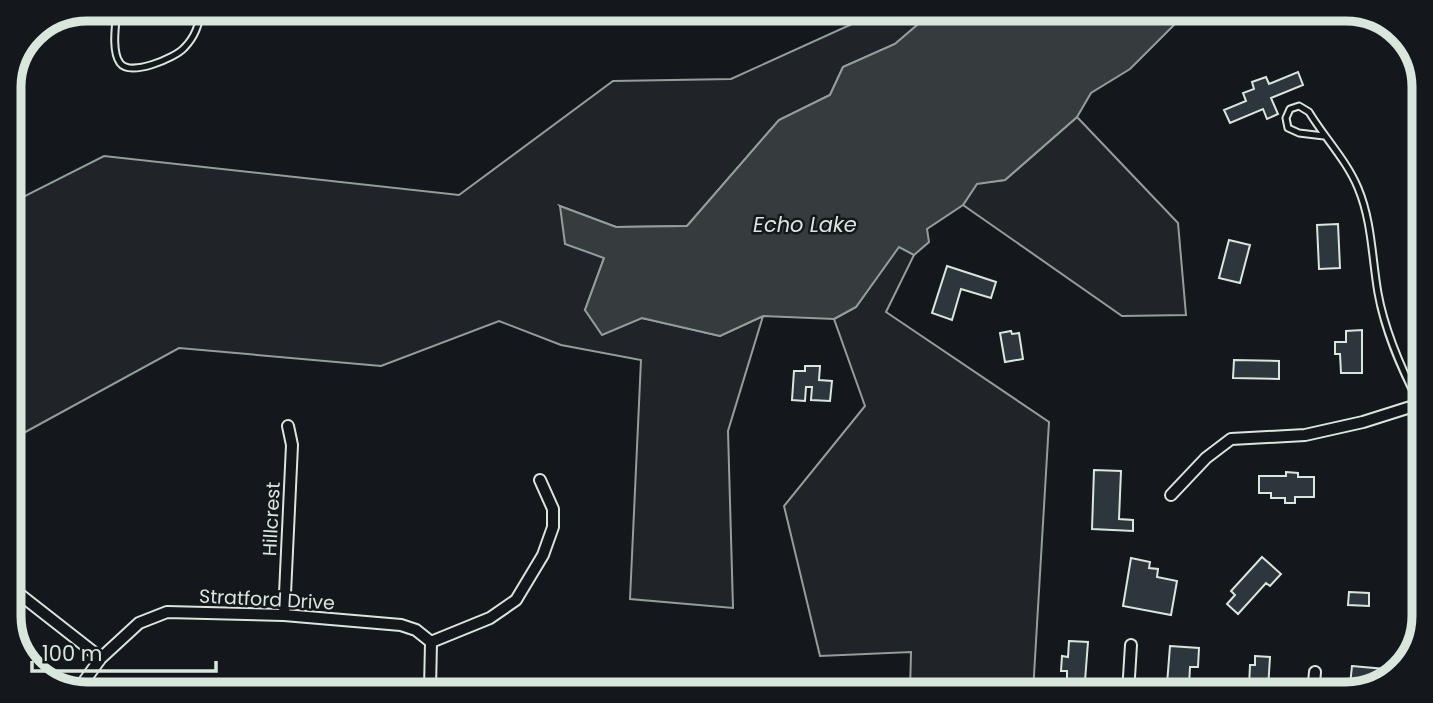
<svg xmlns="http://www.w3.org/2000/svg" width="1433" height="703" viewBox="0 0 1433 703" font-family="Poppins,sans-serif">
	<rect width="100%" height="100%" fill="#14181c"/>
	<!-- green -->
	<path fill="#202428" stroke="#939e99" stroke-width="2" d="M 874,14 L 930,14 L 895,44 L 843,67 L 830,95 L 779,120 L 687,226 L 616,227 L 560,206 L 604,258 L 585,310 L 642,318 L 720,336 L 763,316 L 728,431 L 733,608 L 630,599 L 641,360 L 561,345 L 499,321 L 381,366 L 179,348 L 9,441 L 9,204 L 104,156 L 459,195 L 613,81 L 731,79 Z
		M 1077,117 L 1178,223 L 1186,315 L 1122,316 L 963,205 L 977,183 L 1005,180 Z
		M 899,246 L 914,255 L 886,312 L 1049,422 L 1033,692 L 910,692 L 911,652 L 820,656 L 784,506 L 865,406 L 834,319 L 856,307 Z"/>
	<!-- water -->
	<path fill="#363b3e" stroke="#939e99" stroke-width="2" d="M 930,14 L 1184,15 L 1130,69 L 1091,93 L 1077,117 L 1005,180 L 977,184 L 963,205 L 927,229 L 929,242 L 914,255 L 899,247 L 856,307 L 834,319 L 763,316 L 720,336 L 642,318 L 602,335 L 585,310 L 604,258 L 565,244 L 560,206 L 616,227 L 687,226 L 779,120 L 830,95 L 843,67 L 895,44 Z"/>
	<!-- building -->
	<path fill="#2c363c" stroke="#d8e6dc" stroke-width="2" d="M 1298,72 L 1303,85 L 1271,98 L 1278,114 L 1267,119 L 1263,109 L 1230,123 L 1224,110 L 1246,101 L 1243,93 L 1254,89 L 1252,82 L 1266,77 L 1269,84 Z
		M 1338,224 L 1340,268 L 1319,269 L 1317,225 Z
		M 1229,240 L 1250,245 L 1240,283 L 1219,278 Z
		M 947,266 L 996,282 L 991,298 L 961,289 L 952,320 L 932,313 Z
		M 1362,330 L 1362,373 L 1341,373 L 1340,354 L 1335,354 L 1335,342 L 1346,342 L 1346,331 Z
		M 1011,331 L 1012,334 L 1019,333 L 1023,359 L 1005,362 L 1000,333 Z
		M 1234,360 L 1279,361 L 1279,379 L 1233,378 Z
		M 805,366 L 820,366 L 819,380 L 832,381 L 830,401 L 811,400 L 812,387 L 806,387 L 805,401 L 792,400 L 794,371 L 805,371 Z
		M 1094,470 L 1121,471 L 1119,519 L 1133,520 L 1133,531 L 1092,529 Z
		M 1286,472 L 1298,473 L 1298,477 L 1314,477 L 1314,497 L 1295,497 L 1295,503 L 1285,503 L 1285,498 L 1271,498 L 1271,493 L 1259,493 L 1259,476 L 1286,476 Z
		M 1262,557 L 1281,574 L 1270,586 L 1266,583 L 1238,614 L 1227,604 L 1235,595 L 1231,591 Z
		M 1131,558 L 1150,562 L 1149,568 L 1158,569 L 1157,577 L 1177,581 L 1171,615 L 1123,606 Z
		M 1349,592 L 1369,593 L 1369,606 L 1348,605 Z
		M 1069,641 L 1088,642 L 1085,681 L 1067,679 L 1067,671 L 1061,671 L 1062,656 L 1068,657 Z
		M 1170,646 L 1199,648 L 1198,667 L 1190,667 L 1189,686 L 1167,684 Z
		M 1255,656 L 1270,657 L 1268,689 L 1249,688 L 1250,665 L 1255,665 Z
		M 1352,666 L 1385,669 L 1384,683 L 1369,687 L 1350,685 Z"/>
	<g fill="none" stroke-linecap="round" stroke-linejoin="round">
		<!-- service casing -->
		<g stroke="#d8e6dc" stroke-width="9">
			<path id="service" d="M 117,9 C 116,23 111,51 120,63 C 130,77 175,58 184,48 C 195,37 199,25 201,9
				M 1324,136 L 1299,133 L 1288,128 L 1286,118 L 1290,109 L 1299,106 L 1309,112 C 1324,137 1347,161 1358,188 C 1372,221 1372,259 1378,293 C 1385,332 1401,368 1419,403"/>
		</g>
		<!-- minor casing -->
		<g stroke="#d8e6dc" stroke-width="14">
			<path id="minor" d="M 1171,495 L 1206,458 L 1231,439 L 1305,435 L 1363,422 L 1420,404
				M 9,586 L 101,658
				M 284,615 L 292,445 L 288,426
				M 431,642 L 490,618 L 516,600 L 543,555 L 553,527 L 553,509 L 540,480
				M 80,687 L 101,658 L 139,623 L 167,612 L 284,615 L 401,625 L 416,630 L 431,642 L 430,689
				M 1128,693 L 1131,645
				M 1313,694 L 1315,672"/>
		</g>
		<!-- tertiary casing -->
		<g stroke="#d8e6dc" stroke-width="18">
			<path id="tertiary" d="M 81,11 L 95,9"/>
		</g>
		<!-- service -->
		<use href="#service" stroke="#14181c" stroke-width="5"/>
		<!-- minor -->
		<use href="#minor" stroke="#14181c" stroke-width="10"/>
		<!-- tertiary -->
		<use href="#tertiary" stroke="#14181c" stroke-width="14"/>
	</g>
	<g text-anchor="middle" stroke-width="5" stroke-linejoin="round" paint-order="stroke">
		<!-- street labels -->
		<g font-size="19" fill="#d8e6dc" stroke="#14181c">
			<text transform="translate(271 519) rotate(-87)" y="7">Hillcrest</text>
			<text transform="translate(267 599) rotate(3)" y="7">Stratford Drive</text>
		</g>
		<!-- water labels -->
		<g font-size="21" font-style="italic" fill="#d8e6dc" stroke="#14181c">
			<text x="805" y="232">Echo Lake</text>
		</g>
	</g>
	<!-- crop -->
	<path d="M0 0H1433V703H0ZM87 21H1346A66 66 0 0 1 1412 87V616A66 66 0 0 1 1346 682H87A66 66 0 0 1 21 616V87A66 66 0 0 1 87 21Z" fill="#14181c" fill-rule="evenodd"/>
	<path fill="none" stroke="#d8e6dc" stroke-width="9" d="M87 21H1346A66 66 0 0 1 1412 87V616A66 66 0 0 1 1346 682H87A66 66 0 0 1 21 616V87A66 66 0 0 1 87 21Z"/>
	<!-- scale -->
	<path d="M32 661v10h184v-10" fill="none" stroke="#d8e6dc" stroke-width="3.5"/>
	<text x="42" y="661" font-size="21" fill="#d8e6dc" stroke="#14181c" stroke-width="5" paint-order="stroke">100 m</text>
</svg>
